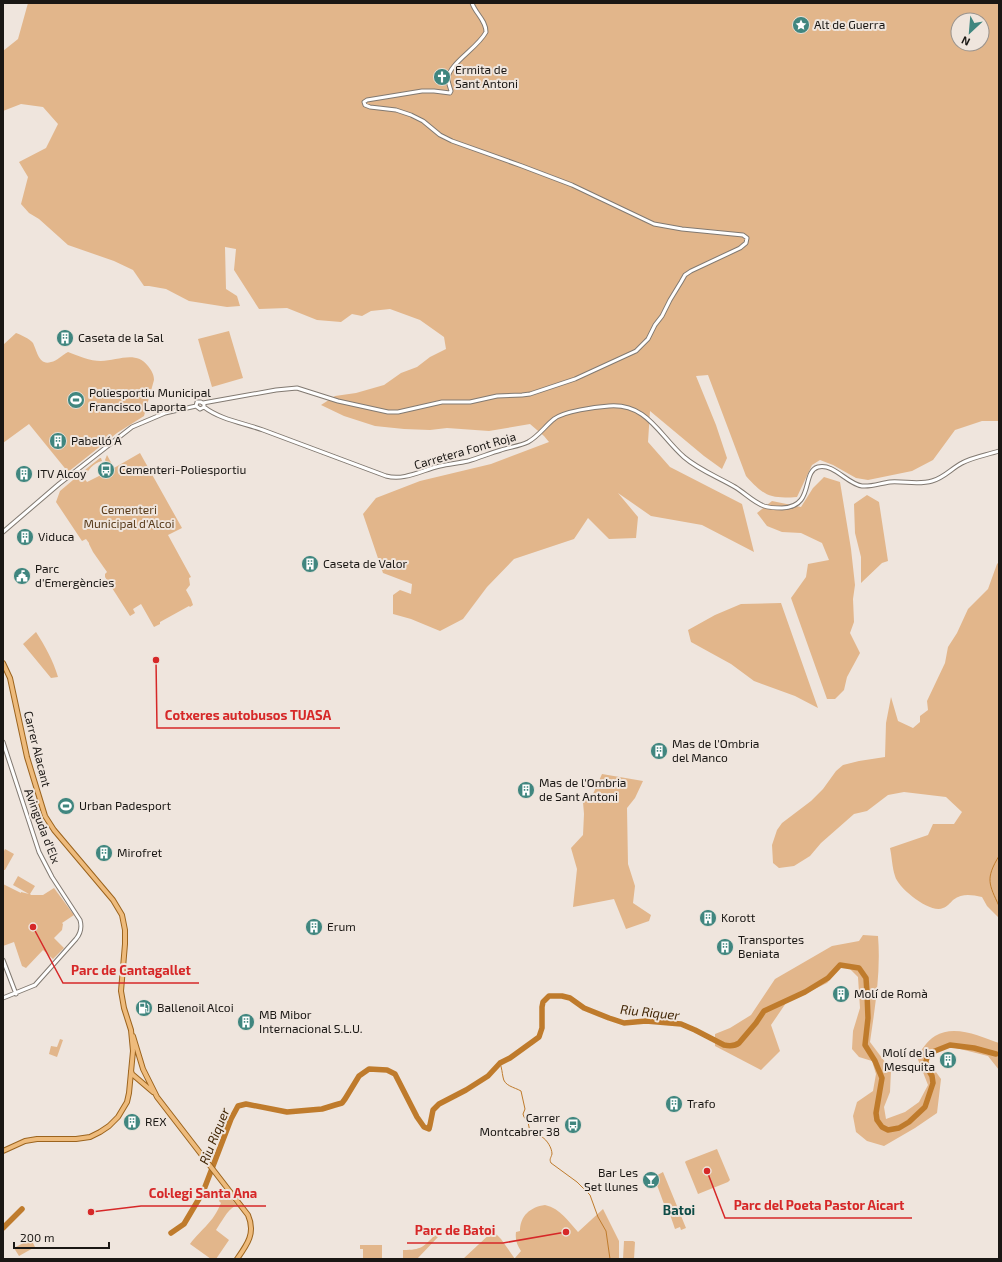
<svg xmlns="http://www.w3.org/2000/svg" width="1002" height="1262" viewBox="0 0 1002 1262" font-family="'Exo 2',sans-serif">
	<rect width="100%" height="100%" fill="#efe5dd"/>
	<!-- green -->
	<path fill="#e2b68b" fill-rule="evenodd" d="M 28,3 L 999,3 L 999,421 L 982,421 L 955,430 L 933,460 L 912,471 L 868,480 L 856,478 L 833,465 L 820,460 L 812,465 L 797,497 C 770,499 764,496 746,476 L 708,375 L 696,376 L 716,425 L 727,458 L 722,469 L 704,456 L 650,411 L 648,442 L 670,467 L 742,504 L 754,552 L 702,525 L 651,516 L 618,493 L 638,517 L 636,538 L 609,539 L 588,518 L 574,539 L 514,559 L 487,587 L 463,619 L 440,631 L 411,619 L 393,614 L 393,595 L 400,590 L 411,594 L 412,584 L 383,573 L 363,514 L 376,498 L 420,481 L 491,464 L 549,442 L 544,436 L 530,424 L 489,431 L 447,428 L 430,430 L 404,429 L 375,426 L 344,416 L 321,405 L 335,396 L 356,393 L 384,385 L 401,373 L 417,367 L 430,357 L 446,349 L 444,337 L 420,320 L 390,309 L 371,311 L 362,316 L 352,314 L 341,322 L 317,320 L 287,308 L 259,309 L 234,270 L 236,249 L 225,247 L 226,289 L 237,296 L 240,306 L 227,307 L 189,301 L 166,289 L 149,286 L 144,286 L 133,270 L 114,261 L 68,245 L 39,219 L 29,213 L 21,204 L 28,177 L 19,162 L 46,148 L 58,124 L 43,107 L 21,104 L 3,111 L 3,51 L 18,39 ZM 958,20 L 982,20 L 982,44 L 958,44 Z
		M 229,331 L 243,378 L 212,387 L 198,339 Z
		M 16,333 C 21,335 30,339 33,343 C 37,351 39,366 51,362 C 57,361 62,355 68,352 C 78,356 90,361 101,361 C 117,361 136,350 148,366 C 151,370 154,374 154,380 L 144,416 L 117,433 L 68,472 L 29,424 L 3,443 L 3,345 Z
		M 140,453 L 182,528 L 168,535 L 191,577 L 189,578 L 190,585 L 186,590 L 191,599 L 193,605 L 190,607 L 189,606 L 160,622 L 160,624 L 154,627 L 141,604 L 133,609 L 135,613 L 130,616 L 105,577 L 105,574 L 107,572 L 93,552 L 89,544 L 89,543 L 86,539 L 82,541 L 56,502 L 60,491 L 73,480 L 82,475 L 86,469 L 100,458 L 101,458 L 102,461 C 93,463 88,470 84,478 L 87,482 L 99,476 L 108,465 L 105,460 L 107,455 L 114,468 Z
		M 824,477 L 840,482 L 851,549 L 855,585 L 853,599 L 854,622 L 850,633 L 860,653 L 847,677 L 844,690 L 835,699 L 827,699 L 791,598 L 806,577 L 808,564 L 829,560 L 822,543 L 801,533 L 782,532 L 767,526 L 757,513 L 772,501 L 801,507 L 813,488 Z
		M 867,495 L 879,502 L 888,561 L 882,563 L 861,583 L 861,557 L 855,533 L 854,504 Z
		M 999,562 L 999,924 L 998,917 L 987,906 L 982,897 C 971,895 963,893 953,900 C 950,903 947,907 943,908 C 930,914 898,888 895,876 C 892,867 892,857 890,848 L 928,835 L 933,824 L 954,824 L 962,812 L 946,797 L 904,792 L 888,795 L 867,811 L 854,814 L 821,843 L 810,856 L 794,866 L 779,868 L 773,863 L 772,845 L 777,830 L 782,823 L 811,801 L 823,789 L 836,771 L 843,765 L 859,761 L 885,757 L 886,723 L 891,697 L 898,721 L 913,728 L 920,722 L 920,716 L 928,710 L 927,701 L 945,663 L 948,647 L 957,633 L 968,609 L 988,589 L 997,564 Z
		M 781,603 L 818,708 L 795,696 L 754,681 L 731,664 L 691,642 L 688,630 L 715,615 L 741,604 Z
		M 36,632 C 45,646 53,660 58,677 L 51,678 L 23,644 Z
		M 602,774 L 643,781 L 635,798 L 627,808 L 628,864 L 635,886 L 633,903 L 651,915 L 649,921 L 626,929 L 614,899 L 573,907 L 577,869 L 571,848 L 583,835 L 584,814 L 583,802 L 593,794 Z
		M 5,849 L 14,854 L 5,870 L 3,870 L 3,853 Z
		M 18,876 L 35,886 L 30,894 L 31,895 L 43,895 L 54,888 L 74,915 L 62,923 L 63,924 L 62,930 L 54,938 L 64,948 L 53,959 L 43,950 L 26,968 L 22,966 L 14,942 L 3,946 L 3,884 L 21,893 L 21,892 L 29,894 L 13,885 Z
		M 863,935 L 878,936 C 881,972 875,1007 870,1042 L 891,1070 L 890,1092 L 884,1107 L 886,1119 L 905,1112 L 919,1102 L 928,1085 L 917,1057 C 922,1049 927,1041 935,1036 C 954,1024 980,1036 999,1043 L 999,1070 L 988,1056 L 952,1047 L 933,1051 L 928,1061 L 941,1079 L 937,1113 L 915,1128 L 884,1146 L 867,1141 L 856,1132 L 853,1116 L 857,1102 L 873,1091 L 876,1074 L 872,1061 L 859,1057 L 852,1049 L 853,1031 L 860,1008 L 858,977 L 845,964 L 827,983 L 786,1003 L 771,1025 L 780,1051 L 761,1070 L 715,1046 L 715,1034 L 730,1028 L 751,1015 L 775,979 L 832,946 L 859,941 Z
		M 60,1039 L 63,1040 L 57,1057 L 49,1054 L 51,1046 L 57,1047 Z
		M 717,1149 L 730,1180 L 728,1182 L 698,1194 L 685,1162 L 686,1161 Z
		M 663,1172 L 686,1228 L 681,1230 L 680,1227 L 675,1229 L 666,1203 L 664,1204 L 654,1177 Z
		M 224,1189 L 237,1206 L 235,1206 C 227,1210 221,1223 216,1230 L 229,1240 L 216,1259 L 211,1259 L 190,1244 C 202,1228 213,1223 221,1203 L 219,1201 Z
		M 545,1205 C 561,1209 568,1221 578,1232 L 603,1209 L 619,1241 L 619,1259 L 516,1259 L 515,1258 L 521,1251 C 517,1245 515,1240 516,1232 L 520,1231 C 520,1216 530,1207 545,1205 Z
		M 493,1231 L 501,1239 L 515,1259 L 463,1259 Z
		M 436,1234 L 438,1237 L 417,1259 L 403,1259 L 403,1250 C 422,1250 423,1247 436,1234 Z
		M 31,1239 L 35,1247 L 19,1256 L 14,1248 Z
		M 624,1241 L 633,1241 L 635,1242 L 634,1259 L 623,1259 Z
		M 360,1245 L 382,1245 L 382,1259 L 363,1259 L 363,1249 L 360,1249 Z"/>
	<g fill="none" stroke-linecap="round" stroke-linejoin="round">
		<!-- stream -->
		<path stroke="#bf7b2c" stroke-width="1" d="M 999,856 C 985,879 989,884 999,906
			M 500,1063 C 502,1069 502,1072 503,1077 C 504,1086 514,1087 521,1091 L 525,1109 L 523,1114 L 524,1117 L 528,1122 L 530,1132 C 534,1135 538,1134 542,1137 C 547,1140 552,1148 552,1154 C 551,1158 549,1159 551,1163 L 577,1182 L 590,1195 L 598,1217 L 606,1231 L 610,1259"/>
		<!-- river -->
		<path stroke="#bf7b2c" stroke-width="5.5" d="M 3,1228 L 22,1209
			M 171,1233 L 184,1224 L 203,1192 L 231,1119 L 238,1106 L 246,1104 L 287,1112 L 322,1109 L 335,1105 L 342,1103 L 345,1099 L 359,1076 L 369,1069 L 387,1070 L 395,1074 L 417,1117 L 424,1127 L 429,1129 L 430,1125 L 433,1110 L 439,1104 L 466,1090 L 488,1076 L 500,1063 L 510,1058 L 539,1037 L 542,1028 L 542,1007 L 543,1002 L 549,996 L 562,996 L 570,998 L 584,1008 L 609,1018 L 624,1023 L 646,1021 L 681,1024 L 695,1030 L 724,1045 C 729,1046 735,1046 739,1043 L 756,1023 L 764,1011 L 805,992 L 828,978 L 840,965 L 859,968 L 866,978 L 867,993 L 868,1018 L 865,1045 L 875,1061 L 882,1078 L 876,1113 L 877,1120 L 882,1127 L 888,1130 L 899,1128 L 909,1122 L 925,1107 L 933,1083 L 932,1076 L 925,1064 L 928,1055 L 930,1053 L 950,1045 L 974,1048 L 996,1054"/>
		<!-- minor casing -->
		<g stroke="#817971" stroke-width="5">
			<path id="minor" d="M 203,403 L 276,390 L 297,388 L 338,401 L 388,412 L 398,412 L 442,402 L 470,402 L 497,396 L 522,395 L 530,394 L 575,379 L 636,351 L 648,339 L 655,325 L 662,316 L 670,300 L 681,282 L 685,275 L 691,271 L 740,248 L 746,243 L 747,238 L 743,235 L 682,229 L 654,224 L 572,185 L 522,166 L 452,141 L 440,135 L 423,121 L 411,115 L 396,110 L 370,107 L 365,105 L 364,102 L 367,100 L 422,91 L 434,91 L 450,93 L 451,91 C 450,87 448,83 448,79 C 448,64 478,48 486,32 C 486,20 475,13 472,3
				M 196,406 L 197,402 L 201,402 L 204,404 L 204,407 C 221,420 244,423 263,430 C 304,445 345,461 386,476 C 405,481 422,470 440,466 C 449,464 459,463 468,461 C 479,458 490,453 501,450 C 510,447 520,446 528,442 C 539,436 545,426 554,419 C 564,411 596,407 609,406 C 647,403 659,435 684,457 C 699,470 718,477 735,487 C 745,493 753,502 764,506 C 770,508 776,508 782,508 C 815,507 801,472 818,467 C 834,463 847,484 862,486 C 872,487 881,483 890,482 C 904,481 919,485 932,481 C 944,478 952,468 962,463 C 973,457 987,455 999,451
				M 3,532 L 59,484 L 132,427 L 165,413 L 196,406 L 200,409 L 204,407
				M 3,742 L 39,852 L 52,877 L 80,920 C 82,927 81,933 76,939 L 35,985 L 3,998
				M 3,960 L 16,994"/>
		</g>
		<!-- major casing -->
		<g stroke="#9c641e" stroke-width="6">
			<path id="major" d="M 3,663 L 10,678 L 27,757 L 45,816 L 54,830 L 113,900 L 122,915 L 125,930 L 125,944 L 121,991 L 124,1008 L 131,1030 L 133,1051 L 129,1093 L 127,1102 L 118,1117 L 109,1126 L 100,1132 L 90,1137 L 76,1139 L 37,1139 L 25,1141 L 3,1151
				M 133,1036 L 143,1069 L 157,1097 L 248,1215 C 256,1233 247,1245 237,1259
				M 131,1071 L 132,1074 L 153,1092"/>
		</g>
		<!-- minor -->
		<use href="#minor" stroke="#fff" stroke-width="3"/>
		<!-- major -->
		<use href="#major" stroke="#eebb7c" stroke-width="4"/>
	</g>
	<!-- icons -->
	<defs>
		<g id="sight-disc" transform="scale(0.9)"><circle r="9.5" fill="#40867f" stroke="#efe5dd"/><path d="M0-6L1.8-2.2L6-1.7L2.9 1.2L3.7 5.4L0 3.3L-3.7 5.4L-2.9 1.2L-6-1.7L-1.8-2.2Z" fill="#fff"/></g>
		<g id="church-disc" transform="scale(0.9)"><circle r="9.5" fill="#40867f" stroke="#efe5dd"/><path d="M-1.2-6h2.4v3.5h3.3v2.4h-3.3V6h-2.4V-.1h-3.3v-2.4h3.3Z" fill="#fff"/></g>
		<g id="building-disc" transform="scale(0.9)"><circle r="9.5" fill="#40867f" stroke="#efe5dd"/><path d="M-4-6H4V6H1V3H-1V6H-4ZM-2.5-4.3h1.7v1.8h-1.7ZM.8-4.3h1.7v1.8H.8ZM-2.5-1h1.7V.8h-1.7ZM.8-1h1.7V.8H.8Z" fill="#fff"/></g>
		<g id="stadium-disc" transform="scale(0.9)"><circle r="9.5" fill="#40867f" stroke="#efe5dd"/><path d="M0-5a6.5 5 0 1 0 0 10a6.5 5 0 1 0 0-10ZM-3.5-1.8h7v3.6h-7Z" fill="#fff"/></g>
		<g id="bus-disc" transform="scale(0.9)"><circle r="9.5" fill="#40867f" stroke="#efe5dd"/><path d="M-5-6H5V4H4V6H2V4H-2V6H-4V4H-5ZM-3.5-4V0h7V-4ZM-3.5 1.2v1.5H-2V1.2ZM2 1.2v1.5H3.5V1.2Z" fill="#fff"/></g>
		<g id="civic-disc" transform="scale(0.9)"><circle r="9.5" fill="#40867f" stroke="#efe5dd"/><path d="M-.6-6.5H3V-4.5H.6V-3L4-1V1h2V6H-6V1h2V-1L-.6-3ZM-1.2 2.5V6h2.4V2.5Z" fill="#fff"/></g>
		<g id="fuel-disc" transform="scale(0.9)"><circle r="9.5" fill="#40867f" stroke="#efe5dd"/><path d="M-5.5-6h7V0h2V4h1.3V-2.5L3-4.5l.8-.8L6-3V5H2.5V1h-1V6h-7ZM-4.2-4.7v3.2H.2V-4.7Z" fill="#fff"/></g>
		<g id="bar-disc" transform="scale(0.9)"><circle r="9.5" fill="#40867f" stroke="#efe5dd"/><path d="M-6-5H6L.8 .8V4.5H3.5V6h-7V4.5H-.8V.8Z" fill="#fff"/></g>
	</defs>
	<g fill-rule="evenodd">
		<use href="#sight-disc" x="801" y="25"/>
		<use href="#church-disc" x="442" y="77"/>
		<use href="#building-disc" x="65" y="338"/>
		<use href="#stadium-disc" x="76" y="400"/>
		<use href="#building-disc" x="58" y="441"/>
		<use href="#bus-disc" x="106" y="470"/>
		<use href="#building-disc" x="24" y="474"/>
		<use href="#building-disc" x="25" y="537"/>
		<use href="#building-disc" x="310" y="564"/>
		<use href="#civic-disc" x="22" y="576"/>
		<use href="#building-disc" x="659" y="751"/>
		<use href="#building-disc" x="526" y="790"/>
		<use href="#stadium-disc" x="66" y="806"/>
		<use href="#building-disc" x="104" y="853"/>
		<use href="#building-disc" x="708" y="918"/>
		<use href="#building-disc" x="314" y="927"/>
		<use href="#building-disc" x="725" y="947"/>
		<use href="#building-disc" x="841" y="994"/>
		<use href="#fuel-disc" x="144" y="1008"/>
		<use href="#building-disc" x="246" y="1022"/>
		<use href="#building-disc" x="948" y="1060"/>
		<use href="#building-disc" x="674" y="1104"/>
		<use href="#building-disc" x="132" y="1122"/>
		<use href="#bus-disc" x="573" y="1125"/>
		<use href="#bar-disc" x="651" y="1180"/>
	</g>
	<g text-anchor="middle" stroke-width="4" stroke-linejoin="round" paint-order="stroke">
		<!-- poi labels -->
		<g font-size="12" fill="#1a1714" stroke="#efe5dd" text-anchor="start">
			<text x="814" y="29">Alt de Guerra</text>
			<text x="455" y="74">Ermita de<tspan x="455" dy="14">Sant Antoni</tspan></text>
			<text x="78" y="342">Caseta de la Sal</text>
			<text x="89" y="397">Poliesportiu Municipal<tspan x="89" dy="14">Francisco Laporta</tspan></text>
			<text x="71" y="445">Pabelló A</text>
			<text x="119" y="474">Cementeri-Poliesportiu</text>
			<text x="37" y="478">ITV Alcoy</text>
			<text x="38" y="541">Viduca</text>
			<text x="323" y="568">Caseta de Valor</text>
			<text x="35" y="573">Parc<tspan x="35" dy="14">d'Emergències</tspan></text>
			<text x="672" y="748">Mas de l'Ombria<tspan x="672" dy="14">del Manco</tspan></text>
			<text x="539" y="787">Mas de l'Ombria<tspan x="539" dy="14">de Sant Antoni</tspan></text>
			<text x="79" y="810">Urban Padesport</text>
			<text x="117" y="857">Mirofret</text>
			<text x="721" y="922">Korott</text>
			<text x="327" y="931">Erum</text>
			<text x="738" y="944">Transportes<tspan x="738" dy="14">Beniata</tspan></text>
			<text x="854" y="998">Molí de Romà</text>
			<text x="157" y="1012">Ballenoil Alcoi</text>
			<text x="259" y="1019">MB Mibor<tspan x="259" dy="14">Internacional S.L.U.</tspan></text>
			<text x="935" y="1057" text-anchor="end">Molí de la<tspan x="935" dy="14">Mesquita</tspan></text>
			<text x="687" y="1108">Trafo</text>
			<text x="560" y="1122" text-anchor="end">Carrer<tspan x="560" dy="14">Montcabrer 38</tspan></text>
			<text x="145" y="1126">REX</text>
			<text x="638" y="1177" text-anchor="end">Bar Les<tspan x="638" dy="14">Set llunes</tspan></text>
		</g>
		<!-- street labels -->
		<g font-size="12" fill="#1a1714" stroke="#efe5dd">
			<text transform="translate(465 451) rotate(-16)" y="4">Carretera Font Roja</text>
			<text transform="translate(37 749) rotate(76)" y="4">Carrer Alacant</text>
			<text transform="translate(42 826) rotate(69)" y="4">Avinguda d'Elx</text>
		</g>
		<!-- park labels -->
		<g font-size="12" fill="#5a3d1d" stroke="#efe5dd">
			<text x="129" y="514">Cementeri<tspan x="129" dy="14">Municipal d'Alcoi</tspan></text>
		</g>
		<!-- water labels -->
		<g font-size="13" font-style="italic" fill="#412504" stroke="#efe5dd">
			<text transform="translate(650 1012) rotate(6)" y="5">Riu Riquer</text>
			<text transform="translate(214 1136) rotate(-68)" y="5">Riu Riquer</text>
		</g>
		<!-- neighbourhood labels -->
		<g font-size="13" font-weight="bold" fill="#0f4c47" stroke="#efe5dd">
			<text x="679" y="1215">Batoi</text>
		</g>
	</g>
	<!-- callouts -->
	<path fill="none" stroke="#d62828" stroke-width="1.5" d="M156 660L157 728H340M33 927L63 983H199M91 1212L141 1206H266M707 1171L725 1218H912M566 1232L503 1243H407"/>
	<g fill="#d62828" stroke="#efe5dd" stroke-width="1.5">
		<circle cx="156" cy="660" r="4"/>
		<circle cx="33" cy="927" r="4"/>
		<circle cx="91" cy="1212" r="4"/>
		<circle cx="707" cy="1171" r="4"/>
		<circle cx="566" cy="1232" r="4"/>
	</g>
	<g font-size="13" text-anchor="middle" font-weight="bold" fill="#d62828" stroke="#efe5dd" stroke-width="4" stroke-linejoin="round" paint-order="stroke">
		<text x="248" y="720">Cotxeres autobusos TUASA</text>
		<text x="131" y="975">Parc de Cantagallet</text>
		<text x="203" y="1198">Col·legi Santa Ana</text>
		<text x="819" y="1210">Parc del Poeta Pastor Aicart</text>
		<text x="455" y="1235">Parc de Batoi</text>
	</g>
	<!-- border -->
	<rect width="1002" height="1262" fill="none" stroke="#1a1714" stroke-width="8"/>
	<!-- north arrow -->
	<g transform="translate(970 32) rotate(206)"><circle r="19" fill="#efe5dd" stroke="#9a938d"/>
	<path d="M0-3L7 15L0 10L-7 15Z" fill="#40867f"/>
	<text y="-6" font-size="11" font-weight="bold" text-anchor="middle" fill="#1a1714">N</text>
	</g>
	<!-- scale -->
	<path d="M14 1242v6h95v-6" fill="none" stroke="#1a1714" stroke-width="2"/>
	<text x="20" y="1242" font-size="12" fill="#1a1714" stroke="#efe5dd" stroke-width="3" paint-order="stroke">200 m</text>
</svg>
